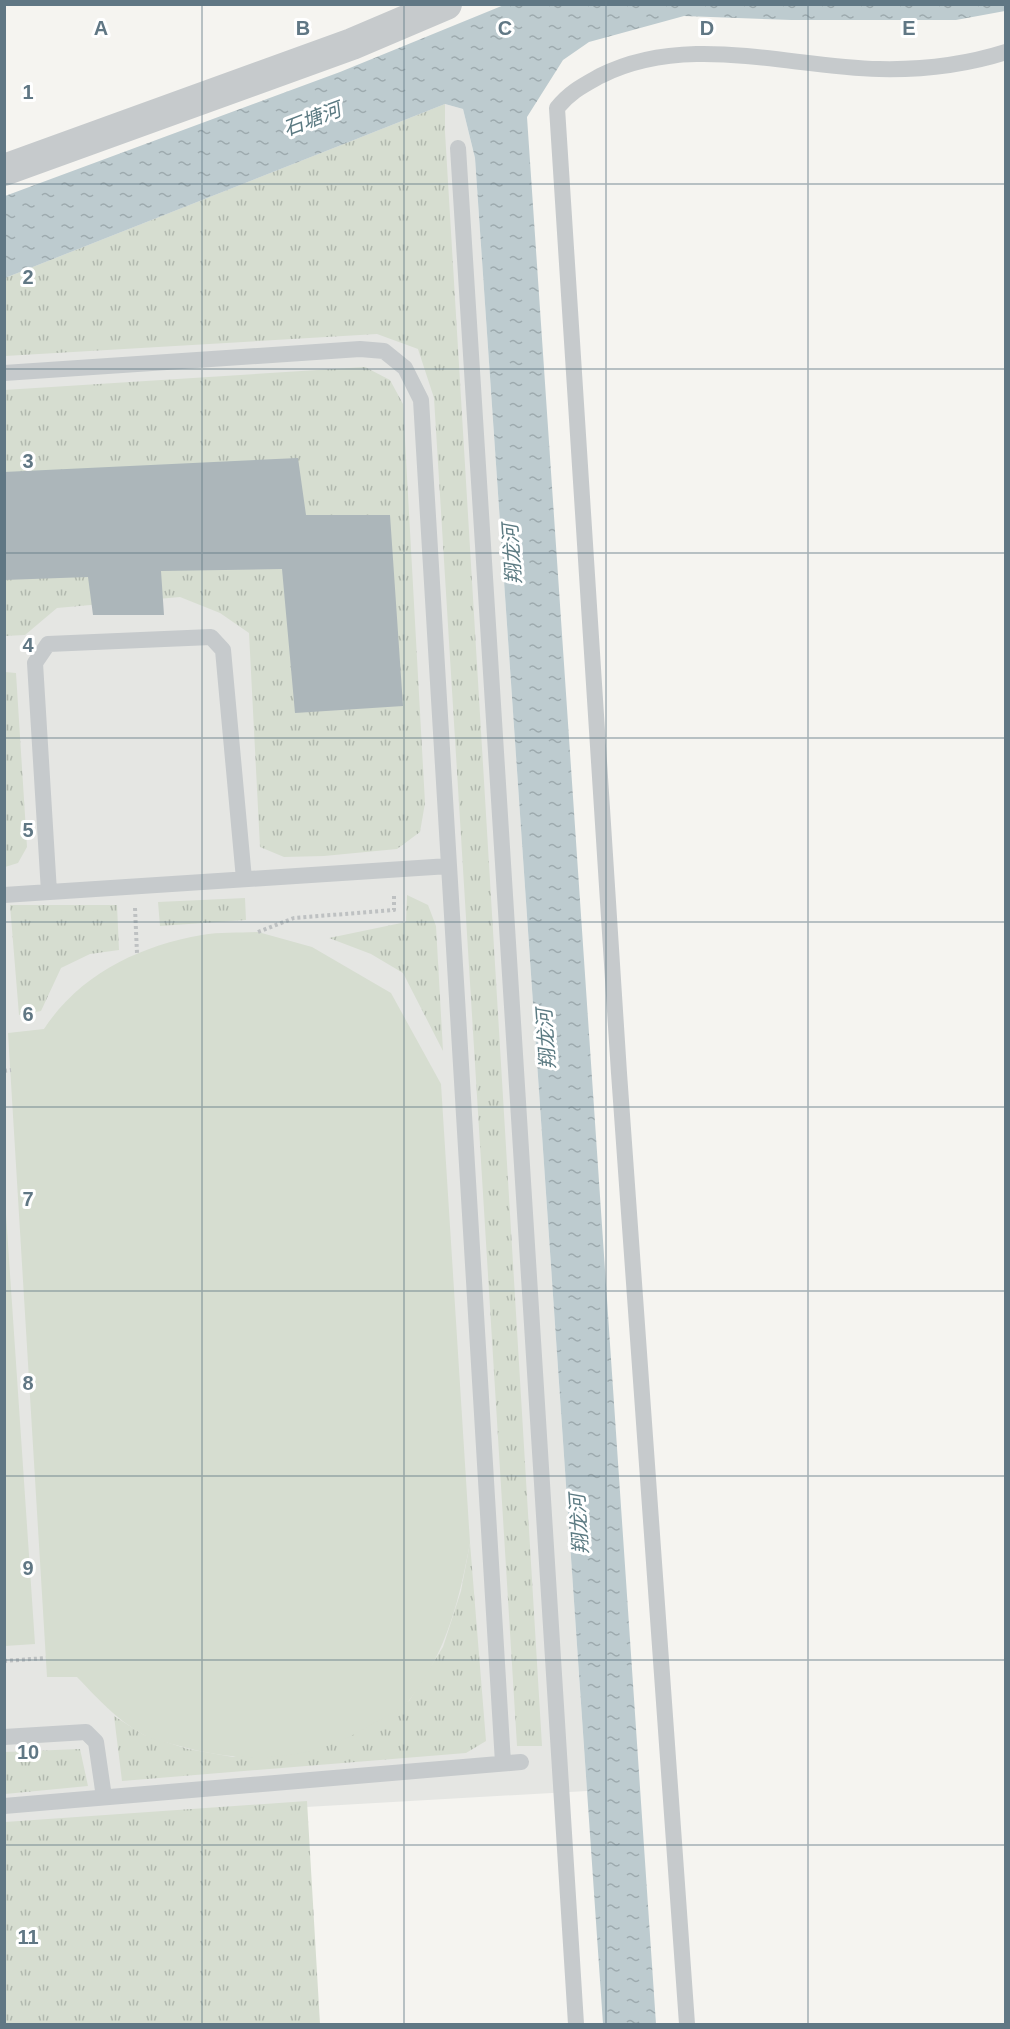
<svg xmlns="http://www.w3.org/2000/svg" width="1010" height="2029" viewBox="0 0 1010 2029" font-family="Arial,'Noto Sans SC',sans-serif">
	<defs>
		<pattern id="grass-tufts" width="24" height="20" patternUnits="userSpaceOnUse" patternTransform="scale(1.5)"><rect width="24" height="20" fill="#d6ddd0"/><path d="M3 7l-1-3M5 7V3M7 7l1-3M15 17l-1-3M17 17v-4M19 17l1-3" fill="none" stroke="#b1b8ae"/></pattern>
		<pattern id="water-ripples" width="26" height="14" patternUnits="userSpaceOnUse" patternTransform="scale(1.5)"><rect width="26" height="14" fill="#bdcbcf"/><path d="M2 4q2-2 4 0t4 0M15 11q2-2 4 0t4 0" fill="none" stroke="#9daaae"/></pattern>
	</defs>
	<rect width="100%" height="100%" fill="#f5f4f0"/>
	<!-- built -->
	<path fill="#e5e6e3" d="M 445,104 L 463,109 L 475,158 L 587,1791 L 5,1824 L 5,278 Z"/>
	<!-- grass -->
	<path fill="url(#grass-tufts)" d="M 445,104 L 445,132 L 542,1746 L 517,1746 L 434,398 L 418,349 L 377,334 L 5,356 L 5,278 Z
		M 365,367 L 390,380 L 403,404 L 425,803 L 420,832 L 397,849 L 324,856 L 284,857 L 260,847 L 249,633 L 220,613 L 180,597 L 57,608 L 25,635 L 5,636 L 4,390 Z
		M 5,672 L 16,673 L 27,847 L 18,863 L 5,867 Z
		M 407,895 L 428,905 L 436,926 L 443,1051 L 403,973 L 371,954 L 329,938 L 406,922 Z
		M 245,898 L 246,920 L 160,926 L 158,902 Z
		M 10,905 L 117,905 L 119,950 L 90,954 L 61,968 L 41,1011 L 19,1015 Z
		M 470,1543 L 486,1741 L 466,1753 L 122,1781 L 114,1716 L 144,1735 L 188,1749 L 233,1757 L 409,1701 L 443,1647 L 461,1591 Z
		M 80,1749 L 88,1786 L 5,1794 L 5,1752 Z
		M 307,1801 L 320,2024 L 5,2024 L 5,1822 Z"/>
	<!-- park -->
	<path fill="#d6ddd0" d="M 258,932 L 312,947 L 391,993 L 441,1084 L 470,1543 C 459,1601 447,1650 411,1698 C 401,1711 378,1720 365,1728 C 308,1763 240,1764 176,1745 C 165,1742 152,1740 142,1734 C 116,1719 97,1698 77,1677 L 47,1677 L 8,1033 L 44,1029 C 80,974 139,946 202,935 C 220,932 240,933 258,932 Z
		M 4,1185 L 35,1644 L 5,1646 L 4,1646 Z"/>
	<!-- water -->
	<path fill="url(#water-ripples)" d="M 504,5 L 1005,5 L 1005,11 L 956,20 L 791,20 L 684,16 L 589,42 L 563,60 L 527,117 L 656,2024 L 603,2024 L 475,158 L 463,109 L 445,104 L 5,278 L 5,196 L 340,72 Z"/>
	<!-- building -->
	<path fill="#acb6ba" d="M 298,458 L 306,515 L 390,515 L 403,706 L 295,713 L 282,569 L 161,571 L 164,615 L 93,615 L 88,577 L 4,580 L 4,472 Z"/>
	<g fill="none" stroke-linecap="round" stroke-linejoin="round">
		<!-- path -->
		<path stroke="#bec1c2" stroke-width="4" stroke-dasharray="3 3" stroke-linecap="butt" d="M 135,908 L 137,953
			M 258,932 L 294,918 L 394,910 L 394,893
			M 4,1071 L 11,1070
			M 4,1661 L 46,1658"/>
		<!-- service -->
		<path stroke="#c6cacc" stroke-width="16" d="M 458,148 L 576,2024
			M 4,373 L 360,349 L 384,351 L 405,368 L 421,400 L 503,1763
			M 49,892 L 35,663 L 48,644 L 211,637 L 223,650 L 244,879
			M 4,895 L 449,866
			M 4,1737 L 86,1732 L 96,1742 L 104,1797
			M 4,1806 L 521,1762
			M 687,2024 L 619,1073 L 557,108 C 570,92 582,86 600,76 C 687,32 787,67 879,69 C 922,70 965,65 1006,52"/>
		<!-- minor -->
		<path stroke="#c6cacc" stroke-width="32" d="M 4,170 L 352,44 L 446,4"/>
	</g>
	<!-- grid -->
	<path fill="none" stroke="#607784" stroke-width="1.5" stroke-opacity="0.55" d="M 202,4 L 202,2024M 404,4 L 404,2024M 606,4 L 606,2024M 808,4 L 808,2024M 4,184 L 1006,184M 4,369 L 1006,369M 4,553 L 1006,553M 4,738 L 1006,738M 4,922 L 1006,922M 4,1107 L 1006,1107M 4,1291 L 1006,1291M 4,1476 L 1006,1476M 4,1660 L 1006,1660M 4,1845 L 1006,1845"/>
	<g text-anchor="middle" stroke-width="6" stroke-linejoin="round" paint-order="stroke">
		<!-- water labels -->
		<g font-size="20" font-style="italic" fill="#5b7a82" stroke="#fff">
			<text transform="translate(312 119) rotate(-21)" y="7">石塘河</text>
			<text transform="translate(512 554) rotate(-94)" y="7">翔龙河</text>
			<text transform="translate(546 1039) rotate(-94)" y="7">翔龙河</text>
			<text transform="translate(579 1524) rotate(-94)" y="7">翔龙河</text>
		</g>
	</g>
	<g font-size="20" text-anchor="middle" font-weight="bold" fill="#607784" stroke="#fff" stroke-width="6" stroke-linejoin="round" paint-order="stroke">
		<text x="101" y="35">A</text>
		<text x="303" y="35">B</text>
		<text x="505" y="35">C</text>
		<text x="707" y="35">D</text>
		<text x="909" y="35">E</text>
		<text x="28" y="99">1</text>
		<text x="28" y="284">2</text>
		<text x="28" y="468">3</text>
		<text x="28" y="652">4</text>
		<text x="28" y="837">5</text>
		<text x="28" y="1021">6</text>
		<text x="28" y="1206">7</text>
		<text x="28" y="1390">8</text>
		<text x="28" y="1575">9</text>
		<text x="28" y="1759">10</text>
		<text x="28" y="1944">11</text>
	</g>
	<!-- border -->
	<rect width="1010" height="2029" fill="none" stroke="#607784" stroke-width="12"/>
</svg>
